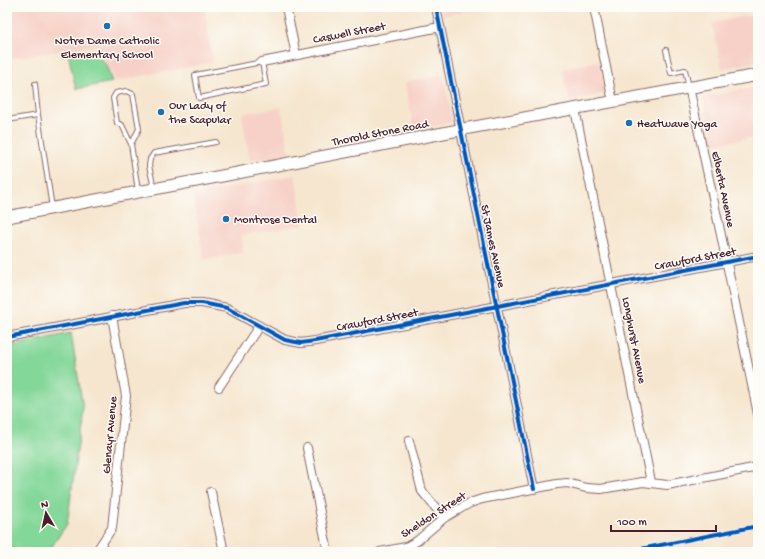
<svg xmlns="http://www.w3.org/2000/svg" width="765" height="559" viewBox="0 0 765 559" font-family="'Gochi Hand',sans-serif">
	<rect width="100%" height="100%" fill="#fdfcf7"/>
	<filter id="ink" filterUnits="userSpaceOnUse"><feTurbulence type="fractalNoise" baseFrequency=".025" numOctaves="2"/><feDisplacementMap in="SourceGraphic" scale="8" xChannelSelector="R" yChannelSelector="G"/><feConvolveMatrix kernelMatrix="1 2 1 2 8 2 1 2 1" color-interpolation-filters="sRGB"/></filter>
	<filter id="wash" filterUnits="userSpaceOnUse"><feTurbulence type="fractalNoise" baseFrequency=".012" numOctaves="4" result="noise"/><feDisplacementMap in="SourceGraphic" scale="16" xChannelSelector="R" yChannelSelector="G"/><feGaussianBlur stdDeviation="0.9" result="paint"/><feColorMatrix in="noise" values="0 0 0 0 0 0 0 0 0 0 0 0 0 0 0 0 0 1.4 0 .05"/><feComposite in="paint" operator="in"/></filter>
	<g filter="url(#wash)">
		<rect width="100%" height="100%" fill="#f6e6cf"/>
		<!-- built -->
		<path fill="#f7d1c7" d="M 7,7 L 204,7 L 213,62 L 116,81 L 95,45 L 7,59 Z
			M 441,7 L 484,7 L 442,16 Z
			M 758,14 L 758,61 L 722,69 L 712,23 Z
			M 599,61 L 605,93 L 569,101 L 562,69 Z
			M 444,75 L 452,122 L 414,131 L 405,82 Z
			M 758,87 L 758,137 L 713,144 L 703,97 Z
			M 281,107 L 290,155 L 250,161 L 242,114 Z
			M 295,175 L 303,225 L 241,235 L 244,252 L 204,260 L 193,195 Z"/>
		<!-- green -->
		<path fill="#83d799" stroke="#667b62" d="M 92,50 L 106,65 L 112,82 L 76,89 L 68,53 Z
			M 71,333 L 83,408 L 67,524 L 48,552 L 13,552 L 7,548 L 7,347 Z"/>
	</g>
	<g filter="url(#ink)">
		<g fill="none" stroke-linecap="round" stroke-linejoin="round">
			<!-- lane casing -->
			<g stroke="#866564" stroke-width="6">
				<path id="lane" d="M 666,50 L 671,73 L 685,70 L 689,87
					M 262,62 L 266,84 L 199,98 L 195,75 Z
					M 35,84 L 38,115 L 52,208
					M 7,120 L 38,115
					M 131,144 L 139,129 L 133,94 L 126,91 L 116,93 L 113,98 L 117,123 L 122,125 L 131,144 L 138,191
					M 154,188 L 149,166 L 150,159 L 154,153 L 216,142"/>
			</g>
			<!-- street casing -->
			<g stroke="#866564" stroke-width="10">
				<path id="street" d="M 286,7 L 296,55
					M 436,7 L 488,264 L 534,489
					M 594,7 L 613,102
					M 262,62 L 440,27
					M 689,87 L 721,235 L 758,414
					M 575,109 L 651,482
					M 7,337 L 184,303 L 202,303 L 227,308 L 285,340 L 301,343 L 315,341 L 758,256
					M 219,387 L 259,326
					M 409,441 L 422,491 L 444,518
					M 307,448 L 328,552
					M 211,492 L 224,552
					M 96,552 L 112,528 L 126,396 L 112,316
					M 380,552 L 406,547 L 417,541 L 444,518 L 470,503 L 482,499 L 557,484 L 567,483 L 586,488 L 601,489 L 643,482 L 667,485 L 758,467"/>
			</g>
			<!-- secondary casing -->
			<g stroke="#866564" stroke-width="13">
				<path id="secondary" d="M 7,217 L 222,176 L 469,128 L 758,75"/>
			</g>
			<!-- lane -->
			<use href="#lane" stroke="#fff" stroke-width="4"/>
			<!-- street -->
			<use href="#street" stroke="#fff" stroke-width="8"/>
			<!-- secondary -->
			<use href="#secondary" stroke="#fff" stroke-width="11"/>
			<!-- cycleway casing -->
			<g stroke="#fdfcf7" stroke-width="6">
				<path id="cycleway" d="M 436,7 L 488,264 L 534,489
					M 7,337 L 184,303 L 202,303 L 227,308 L 285,340 L 301,343 L 315,341 L 758,256
					M 625,552 L 758,526"/>
			</g>
			<!-- cycleway -->
			<use href="#cycleway" stroke="#0057b8" stroke-width="4"/>
		</g>
	</g>
	<!-- markers -->
	<g fill="#1f6fb2" stroke="#fdfcf7" stroke-width="1.5">
		<circle cx="107" cy="26" r="4"/>
		<circle cx="161" cy="112" r="4"/>
		<circle cx="629" cy="123" r="4"/>
		<circle cx="226" cy="219" r="4"/>
	</g>
	<g text-anchor="middle" stroke-width="3" stroke-linejoin="round" paint-order="stroke">
		<!-- street labels -->
		<g font-size="12" fill="#4a1f2b" stroke="#fdfcf7">
			<text transform="translate(349 32) rotate(-11)" y="4">Caswell Street</text>
			<text transform="translate(380 132) rotate(-11)" y="4">Thorold Stone Road</text>
			<text transform="translate(724 189) rotate(78)" y="4">Elberta Avenue</text>
			<text transform="translate(494 246) rotate(78)" y="4">St James Avenue</text>
			<text transform="translate(695 258) rotate(-11)" y="4">Crawford Street</text>
			<text transform="translate(377 319) rotate(-11)" y="4">Crawford Street</text>
			<text transform="translate(635 340) rotate(79)" y="4">Longhurst Avenue</text>
			<text transform="translate(109 435) rotate(-85)" y="4">Glenayr Avenue</text>
			<text transform="translate(433 514) rotate(-33)" y="4">Sheldon Street</text>
		</g>
		<!-- poi labels -->
		<g font-size="12" fill="#4a1f2b" stroke="#fdfcf7" text-anchor="start">
			<text x="107" y="44" text-anchor="middle">Notre Dame Catholic<tspan x="107" dy="14">Elementary School</tspan></text>
			<text x="169" y="109">Our Lady of<tspan x="169" dy="14">the Scapular</tspan></text>
			<text x="637" y="127">Heatwave Yoga</text>
			<text x="234" y="223">Montrose Dental</text>
		</g>
	</g>
	<!-- margin -->
	<rect width="765" height="559" fill="none" stroke="#fdfcf7" stroke-width="24"/>
	<!-- north arrow -->
	<g transform="translate(46 513) rotate(351)" stroke="#fdfcf7" stroke-width="3" paint-order="stroke">
	<path d="M0-3L7 15L0 10L-7 15Z" fill="#4a1f2b"/>
	<text y="-6" font-size="11" font-weight="bold" text-anchor="middle" fill="#4a1f2b">N</text>
	</g>
	<!-- scale -->
	<path d="M611 525v6h105v-6" fill="none" stroke="#4a1f2b" stroke-width="2"/>
	<text x="617" y="525" font-size="12" fill="#4a1f2b" stroke="#fdfcf7" stroke-width="3" paint-order="stroke">100 m</text>
</svg>
